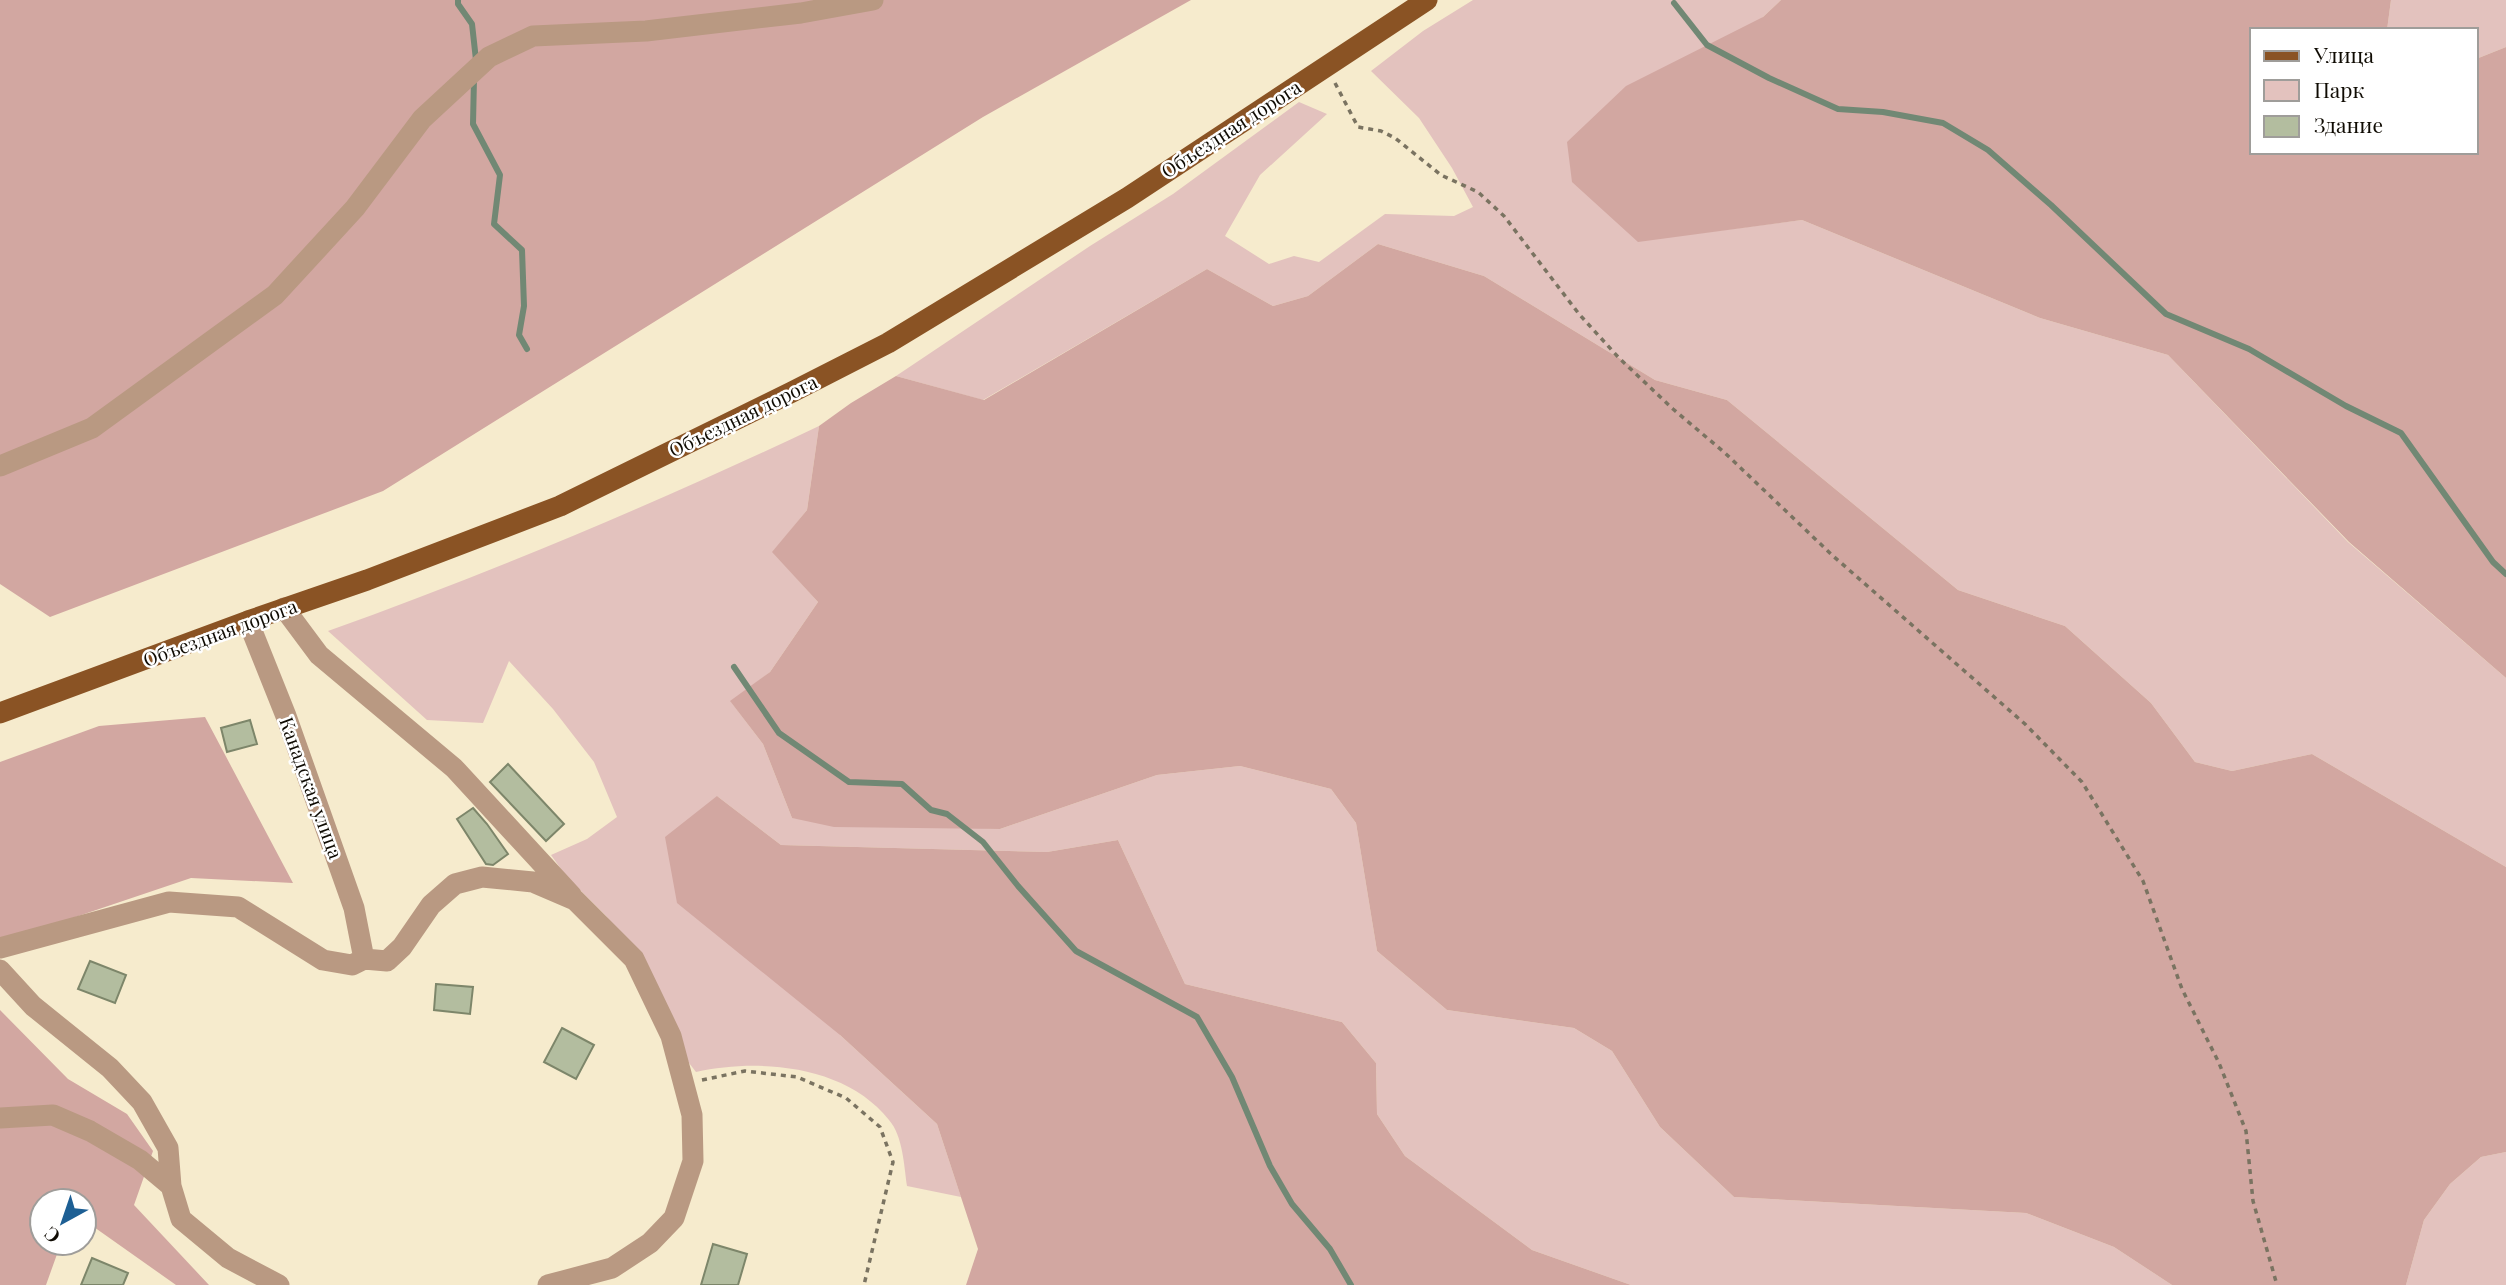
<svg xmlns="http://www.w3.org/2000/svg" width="2506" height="1285" viewBox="0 0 2506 1285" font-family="'Playfair Display',serif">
	<rect width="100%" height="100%" fill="#f6ebcd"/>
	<!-- green -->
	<path fill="#e3c2be" d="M 1473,0 L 1781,0 L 1763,17 L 1638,241 L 1802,220 L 2040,318 L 2168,355 L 2348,542 L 2506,678 L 2506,867 L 2312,754 L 2232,771 L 2195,762 L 2151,703 L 2065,626 L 1958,590 L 1727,400 L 1655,380 L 1484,276 L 1378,244 L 1308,296 L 1273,306 L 1207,269 L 983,400 L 896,376 L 1090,246 L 1173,194 L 1299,102 L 1327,114 L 1260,175 L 1225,236 L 1269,264 L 1294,256 L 1319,262 L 1385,214 L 1454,216 L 1473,207 L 1452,168 L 1419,118 L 1371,71 L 1423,31 Z
		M 2391,0 L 2506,0 L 2506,47 L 2476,59 L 2476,30 L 2387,30 Z
		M 819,426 L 807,510 L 773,552 L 818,602 L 770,672 L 731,702 L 763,744 L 792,818 L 1000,829 L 1157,775 L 1240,766 L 1331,789 L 1356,823 L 1377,951 L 1447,1010 L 1574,1028 L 1612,1051 L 1660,1127 L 1734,1197 L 2026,1213 L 2114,1247 L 2172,1285 L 1631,1285 L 1532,1250 L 1405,1156 L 1377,1114 L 1376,1063 L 1342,1022 L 1185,984 L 1118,840 L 1047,852 L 781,845 L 717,796 L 840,1035 L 937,1124 L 961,1197 L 907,1186 C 904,1166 903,1136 889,1120 C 846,1065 759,1058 696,1072 L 689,1063 L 637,955 L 606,916 L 566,876 L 551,855 L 587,839 L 617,817 L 594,762 L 553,709 L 509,661 L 483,723 L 427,720 L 328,631 C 495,571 659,502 819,426 Z
		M 2506,1152 L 2506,1285 L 2406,1285 L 2424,1220 L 2450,1184 L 2481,1157 Z"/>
	<!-- forest -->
	<path fill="#d2a7a1" d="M 0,0 L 1191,0 L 983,117 L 383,491 L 50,617 L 0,584 Z
		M 1781,0 L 2391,0 L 2387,30 L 2252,30 L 2252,152 L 2476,152 L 2476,59 L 2506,47 L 2506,678 L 2349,542 L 2168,355 L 2040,318 L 1802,220 L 1638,242 L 1572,182 L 1567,142 L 1626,86 L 1763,17 Z
		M 1378,244 L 1484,276 L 1655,380 L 1727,400 L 1958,590 L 2065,626 L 2151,703 L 2195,762 L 2232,771 L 2312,754 L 2506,867 L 2506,1152 L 2481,1157 L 2450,1184 L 2424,1220 L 2406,1285 L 2172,1285 L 2114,1247 L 2026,1213 L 1734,1197 L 1660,1127 L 1612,1051 L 1574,1028 L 1447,1010 L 1377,951 L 1356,823 L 1331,789 L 1240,766 L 1157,775 L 1000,829 L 834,827 L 792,818 L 763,744 L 730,701 L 770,672 L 818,602 L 772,552 L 807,510 L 819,426 L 851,403 L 896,376 L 984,400 L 1207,269 L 1273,306 L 1308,296 Z
		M 205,717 L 293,883 L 191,878 L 34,931 L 0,940 L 0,762 L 99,726 Z
		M 717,796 L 781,845 L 1047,852 L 1118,840 L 1185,984 L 1342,1022 L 1376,1063 L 1377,1114 L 1405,1156 L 1532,1250 L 1631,1285 L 966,1285 L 978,1249 L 937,1124 L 840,1035 L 677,903 L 665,837 Z
		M 0,1010 L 68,1079 L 127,1114 L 153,1151 L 134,1205 L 209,1285 L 176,1285 L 84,1220 L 84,1201 L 42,1201 L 42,1243 L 61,1243 L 46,1285 L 0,1285 Z"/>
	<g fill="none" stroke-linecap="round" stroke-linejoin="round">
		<!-- stream -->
		<path stroke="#718874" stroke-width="6" d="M 458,0 L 458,4 L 472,24 L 476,60
			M 1674,3 L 1707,45 L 1769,78 L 1838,109 L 1883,112 L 1943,123 L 1988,150 L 2051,205 L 2166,314 L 2249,349 L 2346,406 L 2401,433 L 2493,562 L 2506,574
			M 474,78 L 473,124 L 500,175 L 494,224 L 522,250 L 524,306 L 519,335 L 527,349
			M 734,667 L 779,733 L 849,782 L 902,784 L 931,810 L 947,814 L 983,842 L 1018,886 L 1076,951 L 1197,1017 L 1232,1077 L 1270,1166 L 1292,1204 L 1330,1249 L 1351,1285"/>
	</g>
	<!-- building -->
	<path fill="#b3bd9f" stroke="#7d866a" stroke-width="2" d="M 250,720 L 257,744 L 227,752 L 221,728 Z
		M 508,764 L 564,824 L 546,841 L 490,782 Z
		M 473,808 L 487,824 L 508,854 L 493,865 L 486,864 L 457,819 Z
		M 90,961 L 126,975 L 115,1003 L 78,989 Z
		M 436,984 L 473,987 L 470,1014 L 434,1010 Z
		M 562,1028 L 594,1045 L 576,1079 L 544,1062 Z
		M 713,1244 L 747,1254 L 738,1285 L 701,1285 Z
		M 92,1258 L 128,1273 L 123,1285 L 81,1285 Z"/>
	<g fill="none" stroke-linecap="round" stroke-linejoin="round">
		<!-- path -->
		<path stroke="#7a7361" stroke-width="3.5" stroke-dasharray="5 5" stroke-linecap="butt" d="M 1335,83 L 1358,127 L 1381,131 L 1395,138 L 1441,175 L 1478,192 L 1504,216 L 1579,314 L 1619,358 L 1673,409 L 1725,453 L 1832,555 L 2025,724 L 2082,782 L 2143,881 L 2182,989 L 2219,1063 L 2246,1131 L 2253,1201 L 2277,1285
			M 702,1080 L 745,1071 L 797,1077 L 846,1098 L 880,1127 L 893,1162 L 864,1285"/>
		<!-- minor -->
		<path stroke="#b99982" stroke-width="21" d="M 0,466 L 92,428 L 275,295 L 355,208 L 422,119 L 489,57 L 533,36 L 646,31 L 801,13 L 873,0
			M 284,608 L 319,655 L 454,768 L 572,896
			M 0,948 L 169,902 L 238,907 L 323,960 L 352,965 L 364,959 L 354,908 L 286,716 L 248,621
			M 364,959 L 387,961 L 402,947 L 431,905 L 455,884 L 482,877 L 533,882 L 575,900 L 634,959 L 671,1036 L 692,1115 L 693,1161 L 674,1218 L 650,1243 L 612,1268 L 548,1285
			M 0,970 L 33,1006 L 110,1068 L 142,1102 L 168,1148 L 171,1186 L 181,1219 L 228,1258 L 279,1285
			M 0,1118 L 53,1115 L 90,1131 L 140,1160 L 171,1186"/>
		<!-- major -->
		<path stroke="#8a5324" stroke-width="21" d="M 0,713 L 248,621 L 367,580 L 560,506 L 792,392 L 888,343 L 1127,198 L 1427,0"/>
	</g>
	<g text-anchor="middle" stroke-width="5" stroke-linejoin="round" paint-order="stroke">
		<!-- street labels -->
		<g font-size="19" fill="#0f0b03" stroke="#fff">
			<text transform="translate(1231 129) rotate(-33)" y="7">Объездная дорога</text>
			<text transform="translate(743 416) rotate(-26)" y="7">Объездная дорога</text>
			<text transform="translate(220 633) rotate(-20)" y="7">Объездная дорога</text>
			<text transform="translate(311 788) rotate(70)" y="7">Канадская улица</text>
		</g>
	</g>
	<!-- legend -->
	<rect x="2250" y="28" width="228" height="126" fill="#ffffff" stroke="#9f9d9a" stroke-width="2"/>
	<rect x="2264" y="51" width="35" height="10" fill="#8a5324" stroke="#9f9d9a" stroke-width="2"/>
	<text x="2314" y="63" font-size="21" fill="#0f0b03">Улица</text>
	<rect x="2264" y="80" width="35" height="21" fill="#e3c2be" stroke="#9f9d9a" stroke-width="2"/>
	<text x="2314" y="98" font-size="21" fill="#0f0b03">Парк</text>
	<rect x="2264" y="116" width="35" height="21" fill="#b3bd9f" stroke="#9f9d9a" stroke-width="2"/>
	<text x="2314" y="133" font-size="21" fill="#0f0b03">Здание</text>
	<!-- north arrow -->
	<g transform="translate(63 1222) rotate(220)"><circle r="33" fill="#ffffff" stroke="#9f9d9a" stroke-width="2"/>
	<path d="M0-5L12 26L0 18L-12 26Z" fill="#1d5f94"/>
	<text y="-10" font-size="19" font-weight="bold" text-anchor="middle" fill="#0f0b03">С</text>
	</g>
</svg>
